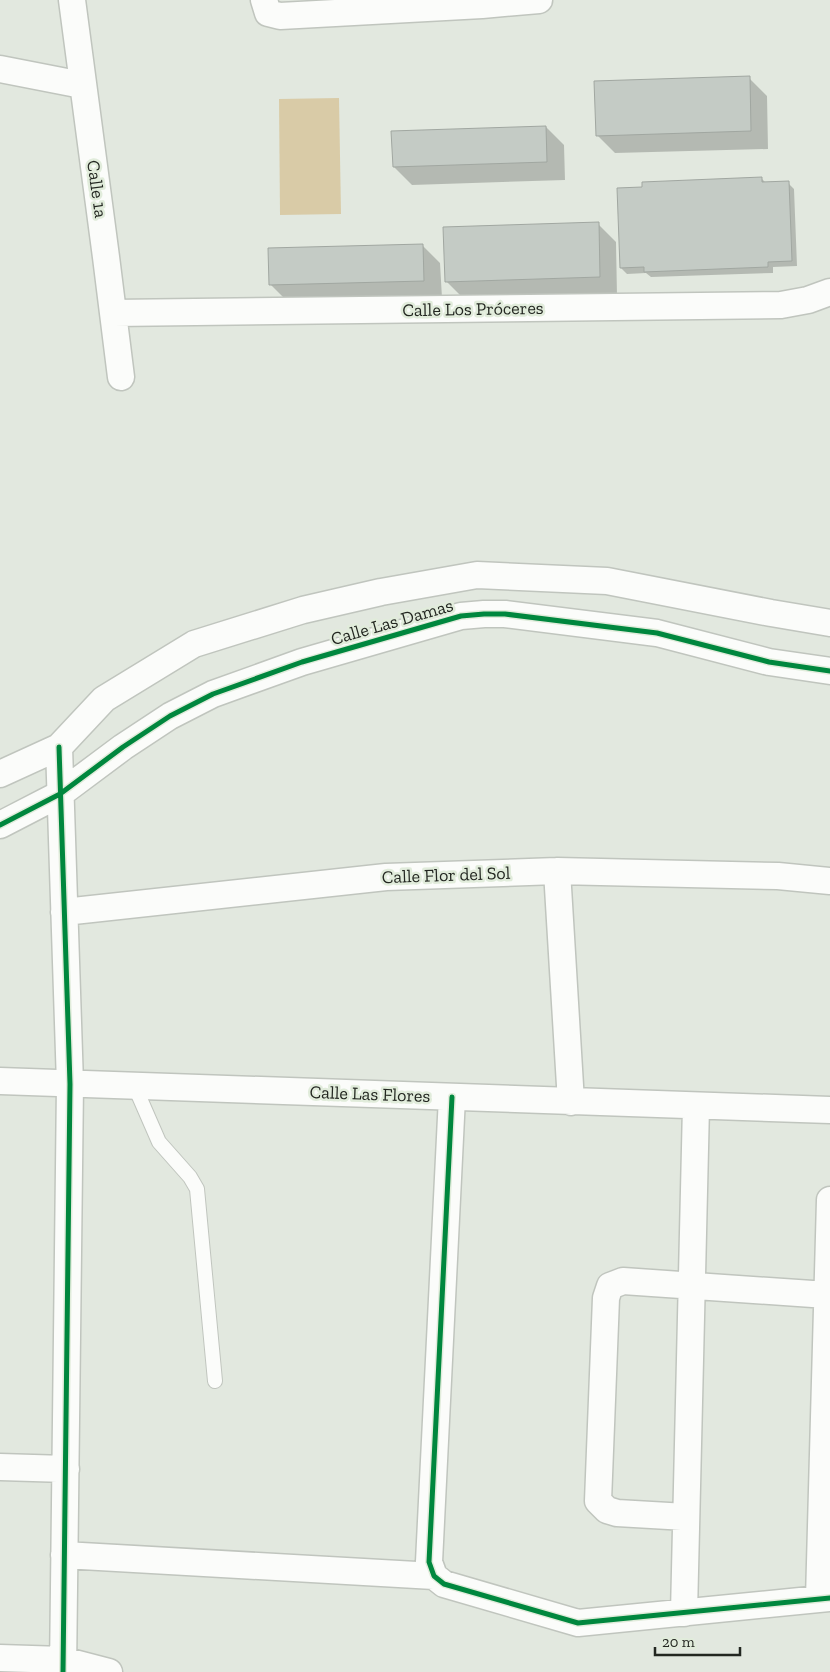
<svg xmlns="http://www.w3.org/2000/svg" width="830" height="1672" viewBox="0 0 830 1672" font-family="'Zilla Slab',serif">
	<rect width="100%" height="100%" fill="#e2e8df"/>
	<!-- green -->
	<path fill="#d9cba7" d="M 339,98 L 341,214 L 280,215 L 279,99 Z"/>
	<!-- shadow -->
	<path fill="#0003" d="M 749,78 L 767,96 L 768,149 L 615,153 L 597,135 Z
		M 546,127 L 564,145 L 565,180 L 412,185 L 394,167 Z
		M 762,179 L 766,183 L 788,183 L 794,189 L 797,266 L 773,267 L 773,273 L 651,277 L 646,273 L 627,274 L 621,268 Z
		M 598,224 L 616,242 L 617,295 L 465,300 L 447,282 Z
		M 422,245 L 440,263 L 442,298 L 289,303 L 271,285 Z"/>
	<!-- building -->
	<path fill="#c4cbc5" stroke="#a1a7a1" d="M 750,76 L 751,131 L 596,136 L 594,81 Z
		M 546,126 L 547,162 L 393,167 L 391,131 Z
		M 762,177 L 762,182 L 789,181 L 792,261 L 768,262 L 768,267 L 644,272 L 644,267 L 620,268 L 617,188 L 642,187 L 642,182 Z
		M 599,222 L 600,277 L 445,282 L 443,227 Z
		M 423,244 L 424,281 L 269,285 L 268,248 Z"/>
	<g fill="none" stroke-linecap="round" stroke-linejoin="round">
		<!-- service casing -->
		<g stroke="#c0c5be" stroke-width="16">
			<path id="service" d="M 135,1087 L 159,1142 L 190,1177 L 197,1189 L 215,1381"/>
		</g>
		<!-- minor casing -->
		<g stroke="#c0c5be" stroke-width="29">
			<path id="minor" d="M 72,0 L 106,257 L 121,377
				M 264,0 L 268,13 L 280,16 L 482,5 L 539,0
				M 0,69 L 82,85
				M 114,313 L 781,305 L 808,300 L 830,292
				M 59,747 L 70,1084 L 63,1672
				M 0,774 L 59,747 L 104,699 L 194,644 L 303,610 L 381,592 L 477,575 L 607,581 L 771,613 L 830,623
				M 0,825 L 60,794 L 123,747 L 170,716 L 213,694 L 302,662 L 461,616 L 484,614 L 505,614 L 657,633 L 769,662 L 830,671
				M 557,871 L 571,1102
				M 64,912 L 386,877 L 557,871 L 778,876 L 830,881
				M 0,1081 L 830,1110
				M 452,1097 L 429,1562 L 434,1576 L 444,1584 L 578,1623 L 830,1598
				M 0,1467 L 66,1469
				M 686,1517 L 617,1513 L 607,1510 L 598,1501 L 606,1298 L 610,1286 L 623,1281 L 827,1295
				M 64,1555 L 434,1576
				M 819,1599 L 830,1200
				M 684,1613 L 696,1106
				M 0,1658 L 63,1660 L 109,1672"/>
		</g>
		<!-- service -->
		<use href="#service" stroke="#fbfcfa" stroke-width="14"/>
		<!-- minor -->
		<use href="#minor" stroke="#fbfcfa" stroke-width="26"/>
		<!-- cycleway casing -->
		<g stroke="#e1ecdb" stroke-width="8">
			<path id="cycleway" d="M 59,747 L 70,1084 L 63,1672
				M 0,825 L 60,794 L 123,747 L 170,716 L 213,694 L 302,662 L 461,616 L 484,614 L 505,614 L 657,633 L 769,662 L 830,671
				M 452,1097 L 429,1562 L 434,1576 L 444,1584 L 578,1623 L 830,1598"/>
		</g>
		<!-- cycleway -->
		<use href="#cycleway" stroke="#00873e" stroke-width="5"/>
	</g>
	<g text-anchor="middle" stroke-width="5" stroke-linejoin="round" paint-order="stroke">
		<!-- street labels -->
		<g font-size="18" fill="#232721" stroke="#e1ecdb">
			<text transform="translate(97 189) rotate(82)" y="6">Calle 1a</text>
			<text transform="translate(473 309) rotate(-1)" y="6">Calle Los Próceres</text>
			<text transform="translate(392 622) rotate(-16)" y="6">Calle Las Damas</text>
			<text transform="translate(446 875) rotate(-2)" y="6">Calle Flor del Sol</text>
			<text transform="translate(370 1094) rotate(2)" y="6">Calle Las Flores</text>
		</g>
	</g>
	<!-- scale -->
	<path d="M655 1647v8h85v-8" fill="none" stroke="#232721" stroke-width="2.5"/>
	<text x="662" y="1647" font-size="15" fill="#232721" stroke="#e1ecdb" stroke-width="4" paint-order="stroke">20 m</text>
</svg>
